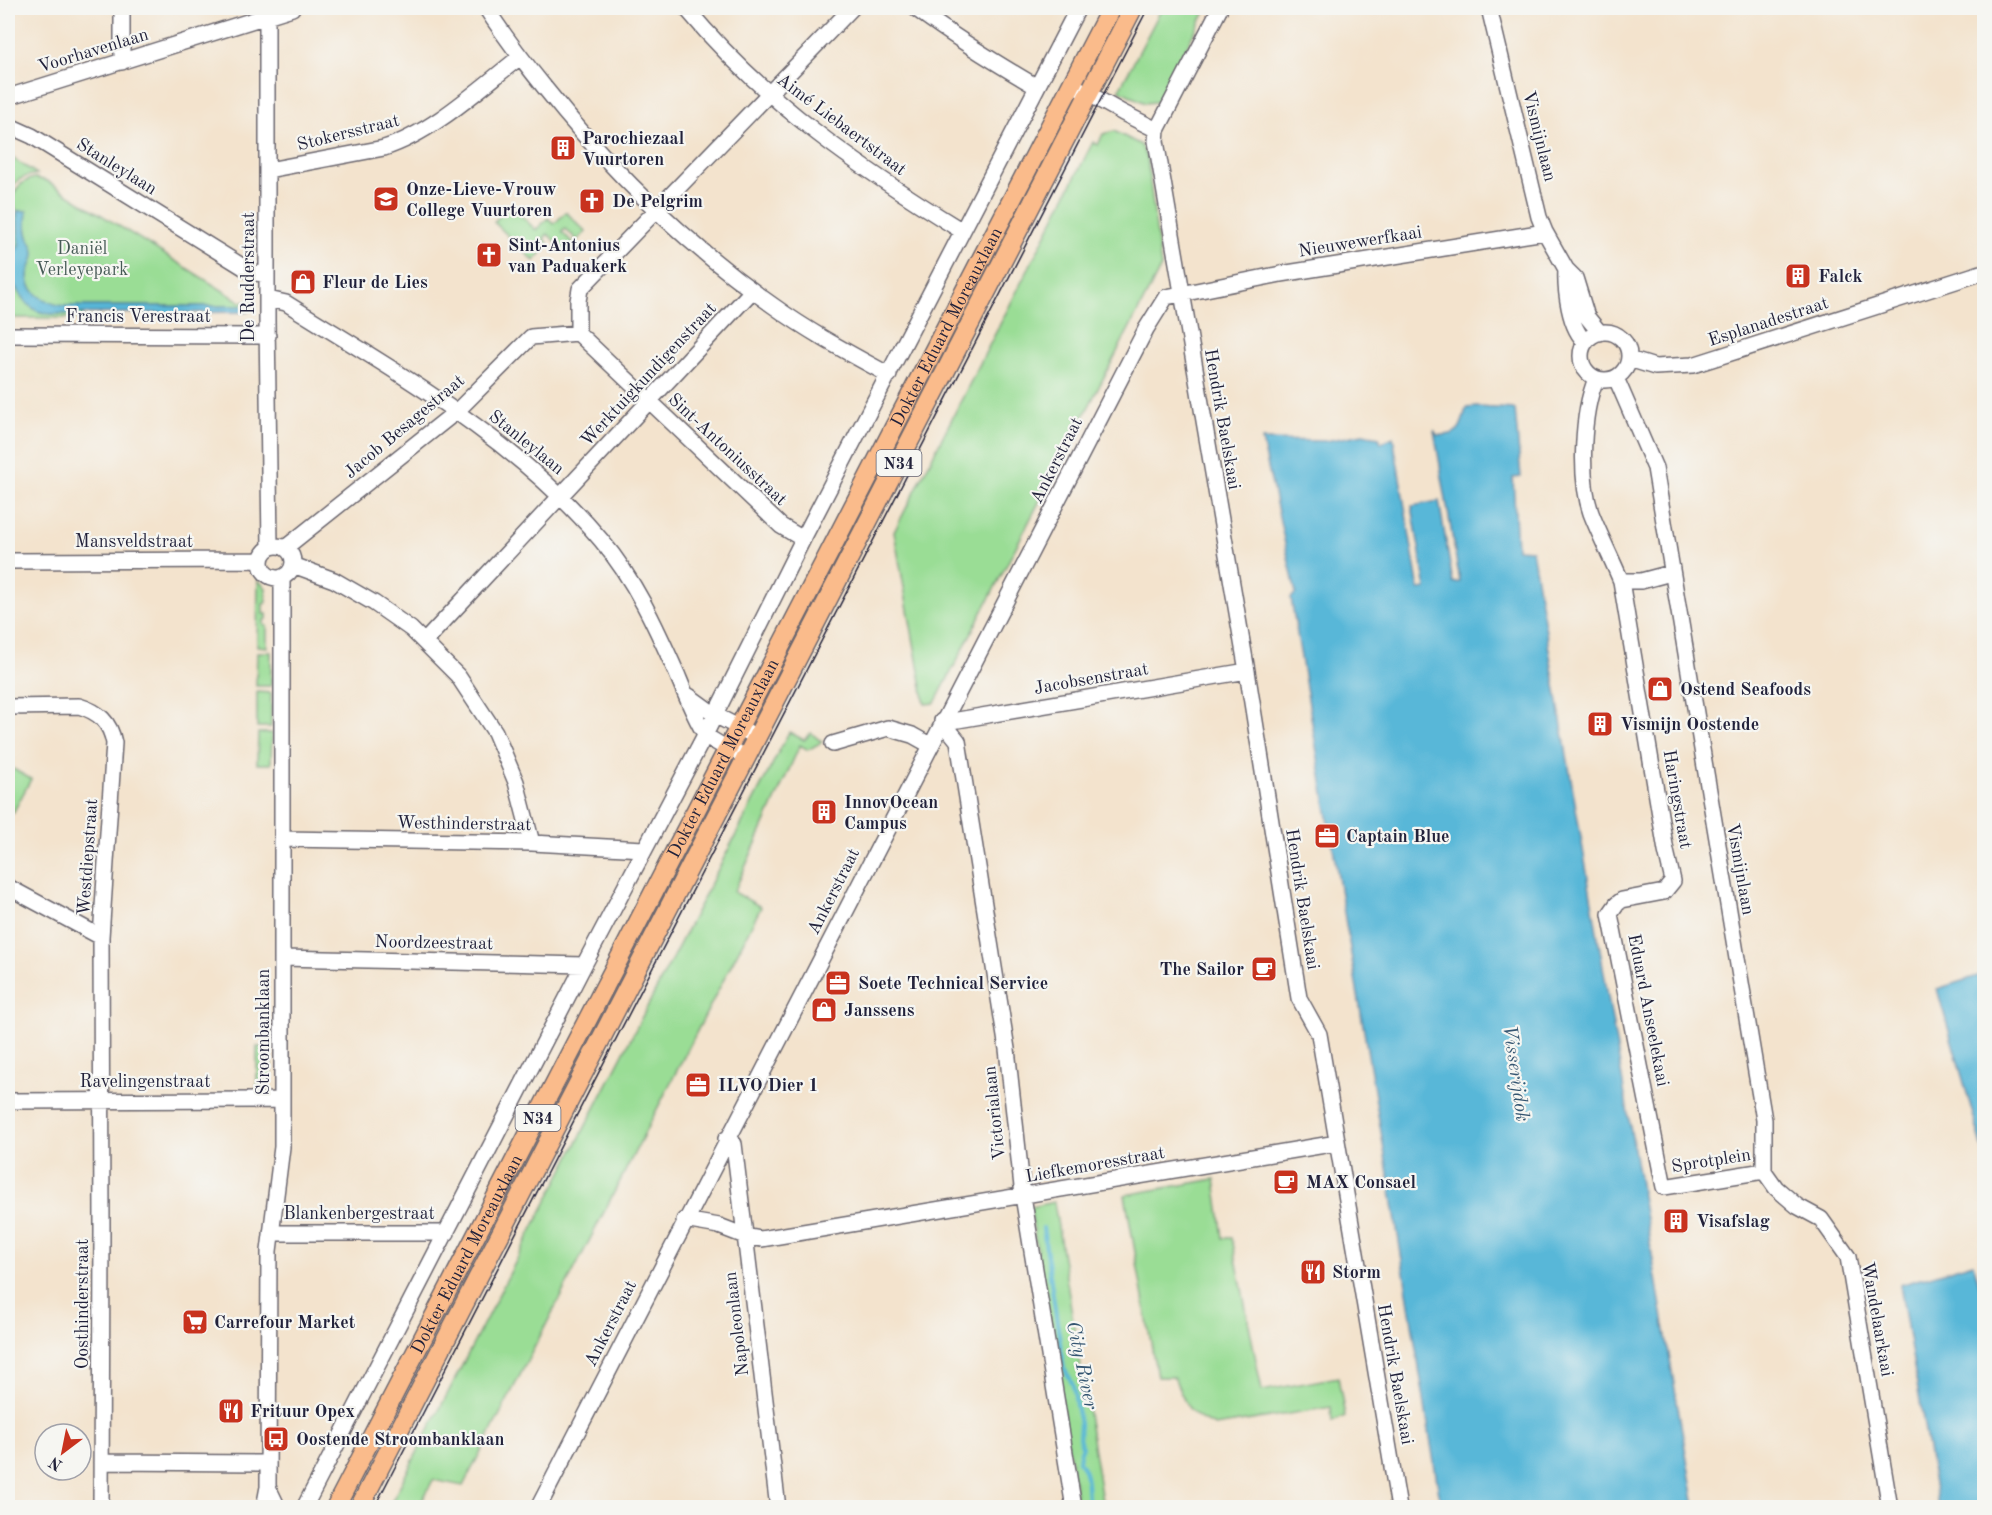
<svg xmlns="http://www.w3.org/2000/svg" width="1992" height="1515" viewBox="0 0 1992 1515" font-family="'Old Standard TT',serif">
	<rect width="100%" height="100%" fill="#f6f6f2"/>
	<filter id="ink" filterUnits="userSpaceOnUse"><feTurbulence type="fractalNoise" baseFrequency=".0167" numOctaves="2"/><feDisplacementMap in="SourceGraphic" scale="12" xChannelSelector="R" yChannelSelector="G"/><feConvolveMatrix kernelMatrix="1 2 1 2 8 2 1 2 1" color-interpolation-filters="sRGB"/></filter>
	<filter id="wash" filterUnits="userSpaceOnUse"><feTurbulence type="fractalNoise" baseFrequency=".008" numOctaves="4" result="noise"/><feDisplacementMap in="SourceGraphic" scale="24" xChannelSelector="R" yChannelSelector="G"/><feGaussianBlur stdDeviation="1.35" result="paint"/><feColorMatrix in="noise" values="0 0 0 0 0 0 0 0 0 0 0 0 0 0 0 0 0 1.4 0 .05"/><feComposite in="paint" operator="in"/></filter>
	<g filter="url(#wash)">
		<rect width="100%" height="100%" fill="#f3e3cd"/>
		<!-- green -->
		<path fill="#9add95" stroke="#5e8068" stroke-width="1.5" d="M 1162,8 L 1207,8 L 1160,98 L 1156,102 L 1145,103 L 1119,90 Z
			M 1114,131 L 1141,145 L 1147,158 L 1161,267 L 935,703 L 925,704 L 894,532 L 1093,142 L 1098,145 L 1103,134 Z
			M 8,153 L 9,156 L 37,174 C 23,176 15,180 8,193 Z
			M 35,178 L 47,181 L 241,302 L 252,302 L 252,306 L 63,306 C 46,303 28,295 28,275 C 28,268 33,263 33,257 C 34,250 31,245 29,239 C 25,231 26,219 27,211 L 17,211 L 12,201 C 15,187 22,181 35,178 Z
			M 510,205 L 536,230 L 548,218 L 554,224 L 566,212 L 586,232 L 576,241 L 574,237 L 565,229 L 562,232 L 574,244 L 565,252 L 548,234 L 544,238 L 549,245 L 534,261 L 494,222 Z
			M 8,209 L 17,216 L 19,245 L 8,263 Z
			M 8,276 C 14,284 19,296 27,303 C 40,318 65,314 82,313 L 83,318 L 8,318 Z
			M 258,580 L 266,588 L 266,603 L 263,604 L 263,614 L 267,614 L 267,619 L 264,620 L 264,625 L 267,626 L 267,647 L 257,646 Z
			M 257,652 L 271,652 L 271,686 L 256,686 Z
			M 257,692 L 271,693 L 271,727 L 257,727 Z
			M 789,732 L 804,740 L 811,733 L 822,742 L 808,750 L 800,745 L 734,892 L 761,907 L 463,1486 L 433,1480 L 419,1507 L 389,1507 Z
			M 258,733 L 272,733 L 271,764 L 257,764 Z
			M 8,766 L 31,779 L 13,813 L 8,810 Z
			M 257,1047 L 271,1047 C 271,1066 277,1085 257,1093 Z
			M 1215,1179 L 1223,1238 L 1232,1238 L 1262,1391 L 1338,1377 L 1345,1416 L 1332,1422 L 1331,1407 L 1215,1426 C 1188,1415 1185,1404 1175,1379 L 1172,1377 L 1157,1377 L 1125,1195 Z
			M 1054,1202 L 1103,1507 L 1078,1507 L 1030,1207 Z"/>
		<!-- water -->
		<path fill="#59b7d8" stroke="#3e6c8a" stroke-width="1.5" d="M 17,211 L 27,211 C 26,219 25,231 29,239 C 31,244 34,246 34,252 C 35,258 31,263 29,270 C 23,291 45,303 63,306 L 248,306 L 248,312 L 49,314 L 37,311 L 27,304 L 8,276 L 8,263 L 19,245 Z
			M 1478,407 L 1515,409 L 1521,477 L 1513,478 L 1517,549 L 1532,550 L 1695,1507 L 1441,1507 L 1392,1197 L 1291,598 L 1296,593 L 1262,440 L 1326,441 L 1363,434 L 1379,437 L 1381,443 L 1393,437 L 1419,590 L 1426,589 L 1412,506 L 1439,501 L 1453,583 L 1460,582 L 1434,430 L 1437,435 C 1460,437 1462,426 1466,408 Z
			M 1984,974 L 1984,1153 L 1937,989 Z
			M 1973,1263 L 1984,1301 L 1984,1507 L 1938,1507 L 1900,1285 Z"/>
		<g fill="none" stroke-linecap="round" stroke-linejoin="round">
			<!-- stream -->
			<path stroke="#59b7d8" stroke-width="4" d="M 1043,1228 L 1064,1369 C 1074,1382 1074,1390 1076,1405 C 1077,1411 1079,1418 1080,1424 C 1080,1433 1077,1439 1083,1447 L 1080,1453 L 1079,1462 C 1090,1474 1086,1492 1089,1508"/>
		</g>
	</g>
	<g filter="url(#ink)">
		<g fill="none" stroke-linecap="round" stroke-linejoin="round">
			<!-- minor casing -->
			<g stroke="#6b666e" stroke-width="18">
				<path id="minor" d="M 122,8 L 122,62
					M 267,8 L 267,320 L 270,547
					M 486,8 C 504,36 524,62 545,88 C 611,171 688,246 775,307 C 811,333 851,354 889,375
					M 686,8 C 765,103 857,166 962,231
					M 915,8 C 954,37 994,62 1037,87
					M 1220,8 L 1157,130 L 1156,141 L 1247,671 L 1299,998 L 1319,1034 L 1399,1508
					M 1489,8 L 1539,217 L 1545,232 L 1566,269 L 1575,278 L 1587,317 L 1600,333
					M 1071,84 L 1123,113 L 1157,130
					M 8,97 L 292,8
					M 8,128 L 12,127 L 32,136 L 253,273 L 267,274
					M 268,170 L 384,148 C 432,133 480,88 520,57
					M 1566,269 C 1565,289 1569,329 1586,342
					M 268,299 L 286,303 C 397,373 515,438 601,540 C 635,580 656,627 677,674 C 682,686 699,729 707,736 C 717,745 735,751 747,757
					M1581 356a24 24 0 1 1 48 0a24 24 0 1 1-48 0Z
					M 578,333 L 781,526 L 803,539
					M 8,335 L 268,336
					M 1629,359 L 1655,367 L 1693,365 L 1984,272
					M 1616,378 L 1655,468 L 1764,1120 L 1764,1171
					M 1596,379 C 1582,412 1579,478 1591,513 C 1599,534 1612,559 1621,581 L 1641,581 L 1671,573
					M261 562a16 16 0 1 1 32 0a16 16 0 1 1-32 0Z
					M 285,548 L 457,411 L 531,337 L 578,333 L 578,301 L 580,289 L 852,8
					M 8,561 L 261,560
					M 293,565 L 334,580 L 374,603 L 411,629 L 458,676 L 495,732 L 516,782 L 532,843
					M 1621,581 L 1666,851 L 1673,881 L 1664,892 L 1622,900 L 1617,904 L 1610,914 L 1664,1187 L 1764,1171
					M 425,641 L 752,291
					M 689,696 L 715,715 L 757,737
					M 8,707 L 79,706 C 99,712 110,722 114,743 L 101,937 L 102,1229 L 101,1508
					M 942,721 L 958,741 L 1007,1049 L 1023,1196 L 1074,1508
					M 942,721 L 958,720 L 1247,671
					M 833,744 L 888,728 L 912,735 L 930,745
					M 283,839 L 532,843 L 644,849
					M 8,887 L 101,937
					M 282,958 L 584,965
					M 8,1101 L 282,1100
					M 726,1139 L 734,1144 L 778,1508
					M 1764,1171 L 1776,1188 L 1797,1206 L 1821,1219 L 1848,1257 L 1890,1508
					M 684,1220 L 719,1226 L 745,1236 L 761,1239 L 1337,1143
					M 271,1233 L 447,1233
					M 101,1462 L 267,1463
					M 268,1487 L 278,1508
					M 264,1508 L 268,1487 L 269,1251 L 282,1147 L 282,577
					M 304,1508 L 584,965 L 705,735 L 803,539 L 1078,8
					M 538,1508 C 738,1113 942,721 1146,329 L 1166,297 L 1281,274 L 1545,232"/>
			</g>
			<!-- major casing -->
			<g stroke="#6b666e" stroke-width="21">
				<g id="major">
					<path id="s1" d="M 335,1508 L 1111,8"/>
					<path d="M 359,1508 L 1133,8"/>
				</g>
			</g>
			<!-- minor -->
			<use href="#minor" stroke="#fff" stroke-width="15"/>
			<!-- major -->
			<use href="#major" stroke="#fabb8b" stroke-width="18"/>
			<!-- tram -->
			<path stroke="#22223b" stroke-width="1.5" d="M 374,1508 L 1148,8"/>
		</g>
	</g>
	<!-- icons -->
	<defs>
		<g id="building-square" transform="scale(1.35)"><rect x="-9" y="-9" width="18" height="18" rx="4" fill="#c8321e" stroke="#f6f6f2"/><path d="M-4-6H4V6H1V3H-1V6H-4ZM-2.5-4.3h1.7v1.8h-1.7ZM.8-4.3h1.7v1.8H.8ZM-2.5-1h1.7V.8h-1.7ZM.8-1h1.7V.8H.8Z" fill="#fff"/></g>
		<g id="school-square" transform="scale(1.35)"><rect x="-9" y="-9" width="18" height="18" rx="4" fill="#c8321e" stroke="#f6f6f2"/><path d="M0-5L7-2L0 1L-7-2ZM-4 1L0 2.5L4 1V4Q0 6-4 4Z" fill="#fff"/></g>
		<g id="church-square" transform="scale(1.35)"><rect x="-9" y="-9" width="18" height="18" rx="4" fill="#c8321e" stroke="#f6f6f2"/><path d="M-1.2-6h2.4v3.5h3.3v2.4h-3.3V6h-2.4V-.1h-3.3v-2.4h3.3Z" fill="#fff"/></g>
		<g id="shop-square" transform="scale(1.35)"><rect x="-9" y="-9" width="18" height="18" rx="4" fill="#c8321e" stroke="#f6f6f2"/><path d="M-5-2.5h2.3a2.7 3.5 0 0 1 5.4 0H5L5.5 6h-11ZM-1.5-2.5h3a1.5 2.3 0 0 0-3 0Z" fill="#fff"/></g>
		<g id="office-square" transform="scale(1.35)"><rect x="-9" y="-9" width="18" height="18" rx="4" fill="#c8321e" stroke="#f6f6f2"/><path d="M-6-3h4V-5.5h4V-3h4V5H-6ZM-1-4.5V-3h2v-1.5ZM-6 0V1H6V0Z" fill="#fff"/></g>
		<g id="cafe-square" transform="scale(1.35)"><rect x="-9" y="-9" width="18" height="18" rx="4" fill="#c8321e" stroke="#f6f6f2"/><path d="M-5.5-4.5H6V0H3Q3 3.5 0 3.5H-2.5Q-5.5 3.5-5.5 0ZM3-3.2v2h1.7v-2ZM-6 4.5H4V6H-6Z" fill="#fff"/></g>
		<g id="restaurant-square" transform="scale(1.35)"><rect x="-9" y="-9" width="18" height="18" rx="4" fill="#c8321e" stroke="#f6f6f2"/><path d="M-5-6h1v4h1v-4h1v4h1v-4h1v5L-1.5 .5V6h-2V.5L-5-1ZM5-6V6H3V1.5H1.5Q1.5-4 5-6Z" fill="#fff"/></g>
		<g id="supermarket-square" transform="scale(1.35)"><rect x="-9" y="-9" width="18" height="18" rx="4" fill="#c8321e" stroke="#f6f6f2"/><path d="M-6-5.5h2.5l.6 2H6L4.5 2H-2.5L-4.4-4H-6ZM-1.5 3.2a1.3 1.3 0 1 0 .1 0ZM3 3.2a1.3 1.3 0 1 0 .1 0Z" fill="#fff"/></g>
		<g id="bus-square" transform="scale(1.35)"><rect x="-9" y="-9" width="18" height="18" rx="4" fill="#c8321e" stroke="#f6f6f2"/><path d="M-5-6H5V4H4V6H2V4H-2V6H-4V4H-5ZM-3.5-4V0h7V-4ZM-3.5 1.2v1.5H-2V1.2ZM2 1.2v1.5H3.5V1.2Z" fill="#fff"/></g>
	</defs>
	<g fill-rule="evenodd">
		<use href="#building-square" x="563" y="148"/>
		<use href="#school-square" x="386" y="199"/>
		<use href="#church-square" x="592" y="201"/>
		<use href="#church-square" x="489" y="255"/>
		<use href="#building-square" x="1798" y="276"/>
		<use href="#shop-square" x="303" y="282"/>
		<use href="#shop-square" x="1660" y="689"/>
		<use href="#building-square" x="1600" y="724"/>
		<use href="#building-square" x="824" y="812"/>
		<use href="#office-square" x="1327" y="836"/>
		<use href="#cafe-square" x="1264" y="969"/>
		<use href="#office-square" x="838" y="983"/>
		<use href="#shop-square" x="824" y="1010"/>
		<use href="#office-square" x="698" y="1085"/>
		<use href="#cafe-square" x="1286" y="1182"/>
		<use href="#building-square" x="1676" y="1221"/>
		<use href="#restaurant-square" x="1313" y="1272"/>
		<use href="#supermarket-square" x="195" y="1322"/>
		<use href="#restaurant-square" x="231" y="1411"/>
		<use href="#bus-square" x="276" y="1439"/>
	</g>
	<g text-anchor="middle" stroke-width="4.5" stroke-linejoin="round" paint-order="stroke">
		<!-- shield labels -->
		<g fill="#f6f6f2" stroke="#626272" stroke-width="1.5">
			<rect x="876.5" y="450" width="45" height="26" rx="4.5"/>
			<rect x="515.5" y="1105" width="45" height="26" rx="4.5"/>
		</g>
		<g font-size="16" font-weight="bold" fill="#22223b">
			<text x="899" y="469">N34</text>
			<text x="538" y="1124">N34</text>
		</g>
		<!-- street labels -->
		<g font-size="18" fill="#22223b" stroke="#f6f6f2">
			<text transform="translate(93 50) rotate(-17)" y="6">Voorhavenlaan</text>
			<text transform="translate(842 124) rotate(37)" y="6">Aimé Liebaertstraat</text>
			<text transform="translate(348 132) rotate(-14)" y="6">Stokersstraat</text>
			<text transform="translate(1540 136) rotate(76)" y="6">Vismijnlaan</text>
			<text transform="translate(117 166) rotate(32)" y="6">Stanleylaan</text>
			<text transform="translate(1360 241) rotate(-9)" y="6">Nieuwewerfkaai</text>
			<text transform="translate(248 277) rotate(-90)" y="6">De Rudderstraat</text>
			<text x="138" y="322">Francis Verestraat</text>
			<text transform="translate(1768 321) rotate(-18)" y="6">Esplanadestraat</text>
			<text dy="6" stroke="none"><textPath href="#s1" startOffset="1330">Dokter Eduard Moreauxlaan</textPath></text>
			<text transform="translate(648 374) rotate(-47)" y="6">Werktuigkundigenstraat</text>
			<text transform="translate(1223 419) rotate(80)" y="6">Hendrik Baelskaai</text>
			<text transform="translate(404 426) rotate(-40)" y="6">Jacob Besagestraat</text>
			<text transform="translate(527 442) rotate(39)" y="6">Stanleylaan</text>
			<text transform="translate(728 449) rotate(43)" y="6">Sint-Antoniusstraat</text>
			<text transform="translate(1056 460) rotate(-63)" y="6">Ankerstraat</text>
			<text x="134" y="547">Mansveldstraat</text>
			<text transform="translate(1091 678) rotate(-10)" y="6">Jacobsenstraat</text>
			<text dy="6" stroke="none"><textPath href="#s1" startOffset="844">Dokter Eduard Moreauxlaan</textPath></text>
			<text transform="translate(1678 799) rotate(80)" y="6">Haringstraat</text>
			<text transform="translate(464 823) rotate(1)" y="6">Westhinderstraat</text>
			<text transform="translate(87 857) rotate(-86)" y="6">Westdiepstraat</text>
			<text transform="translate(1741 869) rotate(80)" y="6">Vismijnlaan</text>
			<text transform="translate(833 891) rotate(-63)" y="6">Ankerstraat</text>
			<text transform="translate(1303 899) rotate(81)" y="6">Hendrik Baelskaai</text>
			<text transform="translate(434 942) rotate(1)" y="6">Noordzeestraat</text>
			<text transform="translate(1649 1010) rotate(79)" y="6">Eduard Anseelekaai</text>
			<text transform="translate(263 1032) rotate(-90)" y="6">Stroombanklaan</text>
			<text x="145" y="1087">Ravelingenstraat</text>
			<text transform="translate(994 1113) rotate(-96)" y="6">Victorialaan</text>
			<text transform="translate(1711 1160) rotate(-9)" y="6">Sprotplein</text>
			<text transform="translate(1095 1164) rotate(-10)" y="6">Liefkemoresstraat</text>
			<text x="359" y="1219">Blankenbergestraat</text>
			<text dy="6" stroke="none"><textPath href="#s1" startOffset="286">Dokter Eduard Moreauxlaan</textPath></text>
			<text transform="translate(82 1304) rotate(-90)" y="6">Oosthinderstraat</text>
			<text transform="translate(1878 1319) rotate(80)" y="6">Wandelaarkaai</text>
			<text transform="translate(610 1323) rotate(-63)" y="6">Ankerstraat</text>
			<text transform="translate(736 1324) rotate(-97)" y="6">Napoleonlaan</text>
			<text transform="translate(1396 1374) rotate(80)" y="6">Hendrik Baelskaai</text>
		</g>
		<!-- poi labels -->
		<g font-size="18" font-weight="bold" fill="#22223b" stroke="#f6f6f2" text-anchor="start">
			<text x="582" y="144">Parochiezaal<tspan x="582" dy="21">Vuurtoren</tspan></text>
			<text x="406" y="195">Onze-Lieve-Vrouw<tspan x="406" dy="21">College Vuurtoren</tspan></text>
			<text x="612" y="207">De Pelgrim</text>
			<text x="508" y="251">Sint-Antonius<tspan x="508" dy="21">van Paduakerk</tspan></text>
			<text x="1818" y="282">Falck</text>
			<text x="322" y="288">Fleur de Lies</text>
			<text x="1680" y="695">Ostend Seafoods</text>
			<text x="1620" y="730">Vismijn Oostende</text>
			<text x="844" y="808">InnovOcean<tspan x="844" dy="21">Campus</tspan></text>
			<text x="1346" y="842">Captain Blue</text>
			<text x="1244" y="975" text-anchor="end">The Sailor</text>
			<text x="858" y="989">Soete Technical Service</text>
			<text x="844" y="1016">Janssens</text>
			<text x="718" y="1091">ILVO Dier 1</text>
			<text x="1306" y="1188">MAX Consael</text>
			<text x="1696" y="1227">Visafslag</text>
			<text x="1332" y="1278">Storm</text>
			<text x="214" y="1328">Carrefour Market</text>
			<text x="250" y="1417">Frituur Opex</text>
			<text x="296" y="1445">Oostende Stroombanklaan</text>
		</g>
		<!-- park labels -->
		<g font-size="18" fill="#465a56" stroke="#f6f6f2">
			<text x="82" y="254">Daniël<tspan x="82" dy="21">Verleyepark</tspan></text>
		</g>
		<!-- water labels -->
		<g font-size="20" font-style="italic" fill="#355672" stroke="#f6f6f2">
			<text transform="translate(1517 1073) rotate(82)" y="7">Visserijdok</text>
			<text transform="translate(1083 1365) rotate(78)" y="7">City River</text>
		</g>
	</g>
	<!-- margin -->
	<rect width="1992" height="1515" fill="none" stroke="#f6f6f2" stroke-width="30"/>
	<!-- north arrow -->
	<g transform="translate(63 1452) rotate(212)"><circle r="28" fill="#f6f6f2" stroke="#a1a1a9" stroke-width="1.5"/>
	<path d="M0-4.5L10 22L0 15L-10 22Z" fill="#c8321e"/>
	<text y="-9" font-size="16" font-weight="bold" text-anchor="middle" fill="#22223b">N</text>
	</g>
</svg>
